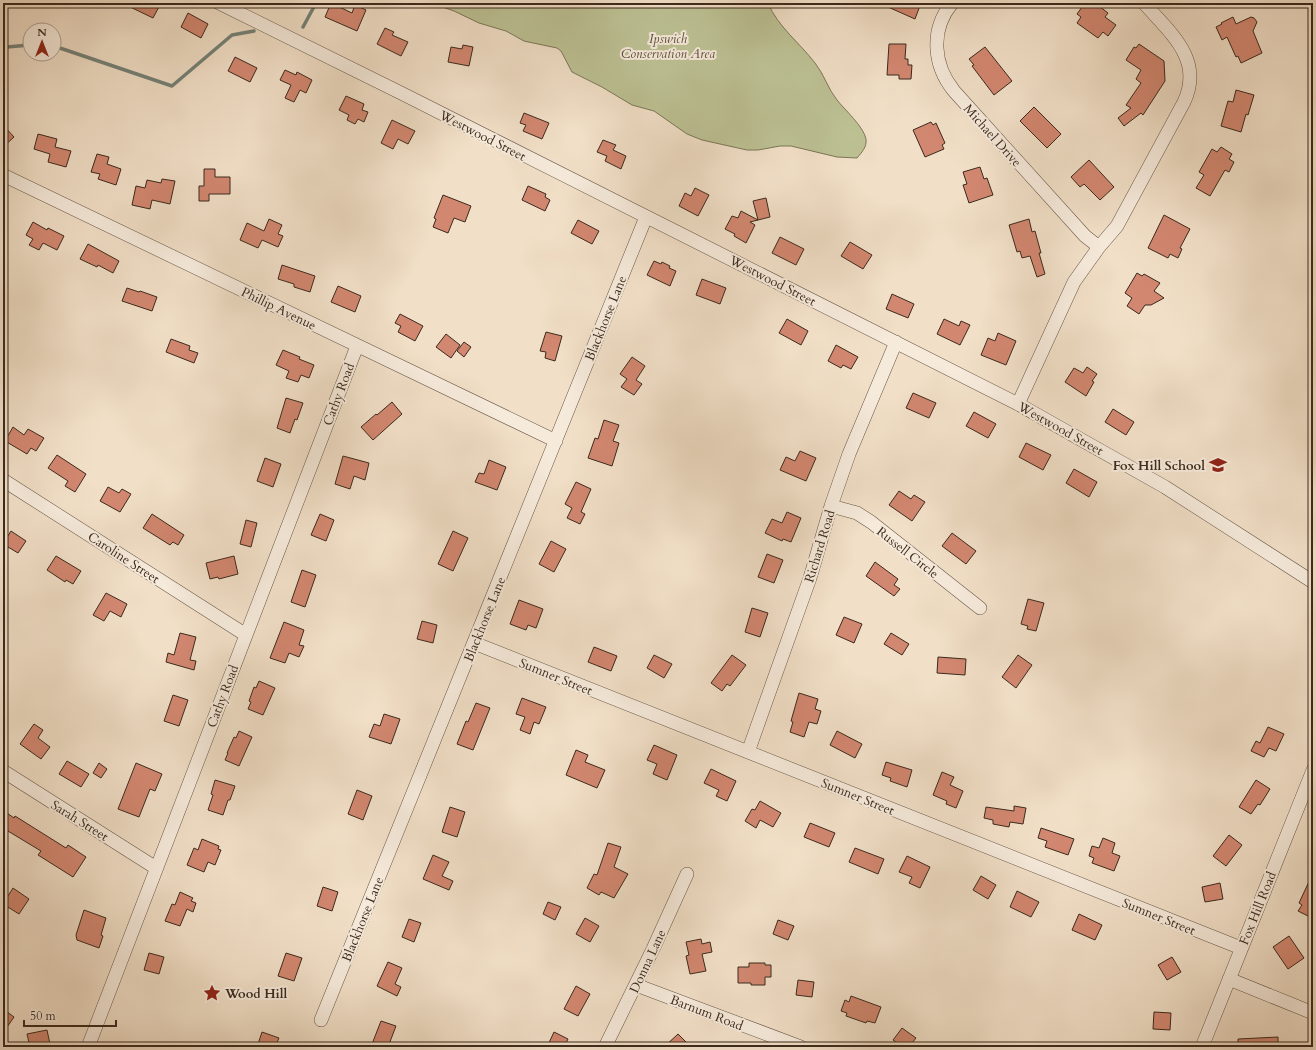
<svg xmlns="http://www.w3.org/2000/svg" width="1316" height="1050" viewBox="0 0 1316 1050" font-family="Cardo,serif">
	<rect width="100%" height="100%" fill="#f1dfc7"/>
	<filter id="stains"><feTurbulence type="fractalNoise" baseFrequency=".005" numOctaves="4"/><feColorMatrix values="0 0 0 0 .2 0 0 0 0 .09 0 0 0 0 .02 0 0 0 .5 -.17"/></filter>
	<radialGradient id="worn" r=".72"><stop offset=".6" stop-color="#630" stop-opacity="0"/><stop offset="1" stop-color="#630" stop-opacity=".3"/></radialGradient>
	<!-- green -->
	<path fill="#bcc194" stroke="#7c7658" d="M 431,3 L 768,3 C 778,27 799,42 815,63 C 824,74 828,89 837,100 C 844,109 864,127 866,139 C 867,147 862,152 857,158 L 837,157 L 791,146 L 780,146 L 758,150 L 747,150 L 702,140 L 687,134 L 654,111 L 632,105 L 602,87 L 572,72 L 561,51 L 557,48 L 524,41 L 506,31 L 479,23 L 454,11 Z"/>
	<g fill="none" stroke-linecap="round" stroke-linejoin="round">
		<!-- stream -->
		<path stroke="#758278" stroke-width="3.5" d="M 460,3 L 470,3
			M 303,27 L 316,3
			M 3,45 L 7,47 L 30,45
			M 54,46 L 172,86 L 232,35 L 254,31"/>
	</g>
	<!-- building -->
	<path fill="#d28770" stroke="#3b2a1d" d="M 122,3 L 161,3 L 153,18 Z
		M 331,3 L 352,13 L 355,5 L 366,10 L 357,31 L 325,17 Z
		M 879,3 L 921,3 L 915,19 Z
		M 1085,3 L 1095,3 L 1108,13 L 1105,17 L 1116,25 L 1108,36 L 1103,32 L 1098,38 L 1077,23 L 1081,17 L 1077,14 Z
		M 188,13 L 208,24 L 201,38 L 181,27 Z
		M 1233,17 L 1236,24 L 1251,17 L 1254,18 L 1257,22 L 1253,31 L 1262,53 L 1241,63 L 1238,56 L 1236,57 L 1227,37 L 1222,40 L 1216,27 L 1222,24 L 1221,23 Z
		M 385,28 L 394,32 L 392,35 L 408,42 L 401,56 L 377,44 Z
		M 889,44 L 906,44 L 905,59 L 908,59 L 908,65 L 912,65 L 911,79 L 899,79 L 899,75 L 887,75 Z
		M 1139,44 L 1164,61 L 1165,81 L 1143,115 L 1141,113 L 1124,126 L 1118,118 L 1131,108 L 1126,105 L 1141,83 L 1136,79 L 1141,70 L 1126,60 L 1134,47 L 1136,48 Z
		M 463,45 L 473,47 L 469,66 L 448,62 L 451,47 L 462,49 Z
		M 985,47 L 1012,81 L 994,95 L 972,66 L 974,65 L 969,59 Z
		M 235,57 L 257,68 L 250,82 L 228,71 Z
		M 285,70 L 296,75 L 297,72 L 312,80 L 306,93 L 300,90 L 294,102 L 285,98 L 291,85 L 280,80 Z
		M 1236,90 L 1254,95 L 1248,115 L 1246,114 L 1241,132 L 1221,126 L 1228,101 L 1233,102 Z
		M 346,96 L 364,104 L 362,110 L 368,112 L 364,122 L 358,119 L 355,124 L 347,120 L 349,115 L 339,110 Z
		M 1034,107 L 1061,134 L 1047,148 L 1020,121 Z
		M 524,113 L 549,123 L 542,139 L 523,131 L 526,125 L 520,123 Z
		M 392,120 L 415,131 L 408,144 L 398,139 L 393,149 L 381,143 Z
		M 931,122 L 933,125 L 936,123 L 945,143 L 942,145 L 944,149 L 925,157 L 913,130 Z
		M 3,125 L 14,137 L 3,147 Z
		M 38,134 L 57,139 L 55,147 L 71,151 L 66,167 L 48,162 L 50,154 L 34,149 Z
		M 603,140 L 616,145 L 613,150 L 626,156 L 621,169 L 605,161 L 607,156 L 597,152 Z
		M 1221,147 L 1232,154 L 1229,159 L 1234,162 L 1229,172 L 1225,170 L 1210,196 L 1196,188 L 1204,175 L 1199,172 L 1212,149 L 1217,152 Z
		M 97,154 L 109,157 L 107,164 L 121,169 L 116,185 L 98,179 L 100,174 L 91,172 Z
		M 1089,160 L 1114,187 L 1100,200 L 1084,184 L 1080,187 L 1071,177 Z
		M 980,167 L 984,179 L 987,178 L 993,195 L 969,203 L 963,185 L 967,184 L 963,172 Z
		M 204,169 L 215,169 L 215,177 L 230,177 L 230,194 L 209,194 L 209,201 L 199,201 L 199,186 L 204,186 Z
		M 162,179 L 175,181 L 170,204 L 152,200 L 150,209 L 132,205 L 136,186 L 145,188 L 147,180 L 161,183 Z
		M 528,186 L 546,194 L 545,197 L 550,200 L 545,211 L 522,200 Z
		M 695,188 L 709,195 L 698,216 L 679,206 L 685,193 L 691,196 Z
		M 443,195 L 471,206 L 465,222 L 454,218 L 448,233 L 433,227 L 436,219 L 434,218 Z
		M 766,198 L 770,217 L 758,220 L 753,201 Z
		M 741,211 L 758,220 L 750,222 L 755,225 L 746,243 L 734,236 L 735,234 L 725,229 L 732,216 L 738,218 Z
		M 1164,215 L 1190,229 L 1180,248 L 1182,249 L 1178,258 L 1170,254 L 1168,258 L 1148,248 Z
		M 269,219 L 282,225 L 278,234 L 283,236 L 278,247 L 262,240 L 258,248 L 240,240 L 247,223 L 264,231 Z
		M 1029,219 L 1032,232 L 1035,231 L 1041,253 L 1039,253 L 1045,274 L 1037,277 L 1030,256 L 1022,258 L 1020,251 L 1017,252 L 1009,225 Z
		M 578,220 L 599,231 L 592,244 L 571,233 Z
		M 33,222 L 47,230 L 48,228 L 64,236 L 57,250 L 43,243 L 39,250 L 29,245 L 33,239 L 26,235 Z
		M 780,237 L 804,249 L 796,265 L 772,253 Z
		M 850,242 L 872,255 L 863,269 L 841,256 Z
		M 88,244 L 119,261 L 113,273 L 98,265 L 97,267 L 80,259 Z
		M 654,261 L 661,264 L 662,262 L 670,266 L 669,268 L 676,271 L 670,286 L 647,275 Z
		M 282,265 L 315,276 L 310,292 L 294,287 L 294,284 L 278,279 Z
		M 1137,273 L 1142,276 L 1144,274 L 1160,283 L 1154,291 L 1164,298 L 1151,305 L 1145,305 L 1139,314 L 1127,306 L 1132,298 L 1125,293 Z
		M 702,279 L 726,288 L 720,304 L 696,295 Z
		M 338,286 L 361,296 L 355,312 L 331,302 Z
		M 127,288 L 139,292 L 140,291 L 157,297 L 152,311 L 122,301 Z
		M 892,294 L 914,304 L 908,318 L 886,309 Z
		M 400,314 L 423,326 L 415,341 L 398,332 L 401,326 L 395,323 Z
		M 787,319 L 808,331 L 801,345 L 779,333 Z
		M 944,319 L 959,326 L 961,321 L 970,325 L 960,345 L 937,334 Z
		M 546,332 L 562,336 L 555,361 L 545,358 L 546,352 L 540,351 Z
		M 998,333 L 1016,341 L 1006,365 L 981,355 L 988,338 L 995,341 Z
		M 446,334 L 460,345 L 451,358 L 436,347 Z
		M 171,339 L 190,346 L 189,350 L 198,353 L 194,363 L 166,352 Z
		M 464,342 L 471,347 L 464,357 L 457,351 Z
		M 836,345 L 858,357 L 851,369 L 843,365 L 841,368 L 828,361 Z
		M 283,350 L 300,357 L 299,359 L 314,365 L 309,378 L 301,375 L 298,382 L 286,378 L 289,371 L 276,365 Z
		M 632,357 L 645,366 L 636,380 L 642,384 L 634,395 L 621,387 L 627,379 L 620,374 Z
		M 1087,367 L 1097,374 L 1092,381 L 1094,382 L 1086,396 L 1065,382 L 1074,368 L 1083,373 Z
		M 913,393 L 936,403 L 929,418 L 906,408 Z
		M 286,398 L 303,403 L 297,420 L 295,419 L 290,433 L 277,428 Z
		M 392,402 L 402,414 L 373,440 L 361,427 L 376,414 L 377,415 Z
		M 1113,409 L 1134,422 L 1126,435 L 1105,422 Z
		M 974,412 L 996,424 L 988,438 L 966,426 Z
		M 604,420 L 619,425 L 613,441 L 619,443 L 612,466 L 588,458 L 595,438 L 598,439 Z
		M 13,427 L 24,435 L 28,429 L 44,438 L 36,451 L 31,448 L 27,454 L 5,441 Z
		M 1026,443 L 1051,455 L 1043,470 L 1019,457 Z
		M 800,451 L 816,458 L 806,481 L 780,470 L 786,457 L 795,461 Z
		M 57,455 L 86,474 L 75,492 L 65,486 L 68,481 L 48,468 Z
		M 343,456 L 369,463 L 365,480 L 354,476 L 350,489 L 335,484 Z
		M 265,458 L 281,464 L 273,487 L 257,481 Z
		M 489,460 L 506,467 L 497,490 L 475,482 L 479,473 L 484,474 Z
		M 1074,469 L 1097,482 L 1089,497 L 1066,483 Z
		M 576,482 L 591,489 L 581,512 L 585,514 L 580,524 L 567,518 L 572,508 L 565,504 Z
		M 108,487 L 119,493 L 122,489 L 131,494 L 120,512 L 100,501 Z
		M 899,491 L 911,499 L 914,495 L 925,502 L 912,521 L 889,505 Z
		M 787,512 L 801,518 L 791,542 L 783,539 L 782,541 L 765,533 L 772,519 L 782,523 Z
		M 152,514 L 184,535 L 178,545 L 173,542 L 170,545 L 143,528 Z
		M 320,514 L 334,520 L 326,541 L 311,535 Z
		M 246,520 L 257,523 L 251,547 L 240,544 Z
		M 11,531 L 26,541 L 18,553 L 3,544 Z
		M 453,531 L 468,538 L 453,571 L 438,564 Z
		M 952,533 L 976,551 L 966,564 L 942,546 Z
		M 551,541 L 566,549 L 554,572 L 539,564 Z
		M 767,554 L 783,560 L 774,583 L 758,577 Z
		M 56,556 L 81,571 L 73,584 L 66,580 L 65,582 L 47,570 Z
		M 234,556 L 238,574 L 219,579 L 218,577 L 210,579 L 206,563 Z
		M 875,562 L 898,579 L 894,585 L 900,589 L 894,596 L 866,576 Z
		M 302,570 L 316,575 L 305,607 L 291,602 Z
		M 106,593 L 127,604 L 121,617 L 110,611 L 104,621 L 93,615 Z
		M 1028,599 L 1044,603 L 1036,631 L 1027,629 L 1028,626 L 1021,624 Z
		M 519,600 L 543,609 L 536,628 L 528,625 L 526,630 L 510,624 Z
		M 752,608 L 768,613 L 760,637 L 745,632 Z
		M 844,617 L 862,624 L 854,643 L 836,635 Z
		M 422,621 L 437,625 L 433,643 L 417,639 Z
		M 284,622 L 304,630 L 299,645 L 304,646 L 299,657 L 289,653 L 285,663 L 270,658 Z
		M 180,633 L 196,637 L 190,660 L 196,661 L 194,670 L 166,662 L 168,653 L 174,655 Z
		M 891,633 L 909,644 L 902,655 L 884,644 Z
		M 594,647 L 617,656 L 611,671 L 588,662 Z
		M 654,655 L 672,664 L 664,678 L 647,668 Z
		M 732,655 L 746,665 L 730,686 L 727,684 L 722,691 L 711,683 Z
		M 1018,655 L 1032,665 L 1016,688 L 1002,677 Z
		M 938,657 L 966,659 L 965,675 L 937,673 Z
		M 259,681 L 275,688 L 263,715 L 248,709 L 251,702 L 249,701 L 254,687 L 256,688 Z
		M 799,693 L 818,699 L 815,709 L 821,711 L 817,724 L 809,722 L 804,737 L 790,732 L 793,722 L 791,721 Z
		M 173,695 L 188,700 L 179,726 L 164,721 Z
		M 522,698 L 546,707 L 539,724 L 534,722 L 530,734 L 520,730 L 525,717 L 516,714 Z
		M 476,703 L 490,708 L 473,750 L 457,744 L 466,721 L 468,722 Z
		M 384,714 L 400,719 L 391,744 L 369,737 L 374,724 L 380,726 Z
		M 34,724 L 43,730 L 38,738 L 50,747 L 41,759 L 20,744 Z
		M 1268,727 L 1284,734 L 1276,751 L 1269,748 L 1264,757 L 1251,751 L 1256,741 L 1260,743 Z
		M 239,731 L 252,737 L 239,766 L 225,760 L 228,753 L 227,753 L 234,737 L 236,738 Z
		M 837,731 L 862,744 L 855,758 L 830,745 Z
		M 654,745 L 677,755 L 667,780 L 653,774 L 657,764 L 647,760 Z
		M 576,750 L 588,755 L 585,762 L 605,770 L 597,788 L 566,775 Z
		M 67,761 L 89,774 L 81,787 L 59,774 Z
		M 886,762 L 912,770 L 907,787 L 890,781 L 891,778 L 882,775 Z
		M 99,763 L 107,769 L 101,778 L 93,773 Z
		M 136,763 L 162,774 L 155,791 L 150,789 L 139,817 L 118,809 Z
		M 711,769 L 736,781 L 727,801 L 716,796 L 719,790 L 704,783 Z
		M 942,772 L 954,777 L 950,785 L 963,791 L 956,808 L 946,804 L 947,801 L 933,795 Z
		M 215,780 L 235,786 L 230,800 L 228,800 L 223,815 L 208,810 L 213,795 L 211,794 Z
		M 1256,780 L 1270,789 L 1260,805 L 1258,804 L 1251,814 L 1239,807 Z
		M 357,790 L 372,796 L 363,820 L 348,814 Z
		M 760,801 L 781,813 L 773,827 L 760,820 L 756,828 L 745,821 L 752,809 L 755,810 Z
		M 1014,806 L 1026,808 L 1023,824 L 1010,822 L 1009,827 L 993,824 L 993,820 L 984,818 L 986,807 L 1014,811 Z
		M 450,807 L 465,812 L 457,837 L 442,832 Z
		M 7,813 L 14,818 L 15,816 L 66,848 L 68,845 L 86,857 L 73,877 L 38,855 L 41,851 L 3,828 L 3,819 Z
		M 810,823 L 835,833 L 829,847 L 804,837 Z
		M 1041,828 L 1074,839 L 1068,855 L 1045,847 L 1047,841 L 1038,838 Z
		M 1229,835 L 1242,845 L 1226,866 L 1213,856 Z
		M 1103,838 L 1115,843 L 1112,853 L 1120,856 L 1114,871 L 1092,863 L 1094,858 L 1089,856 L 1092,846 L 1099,848 Z
		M 202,839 L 219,846 L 218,849 L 221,850 L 215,865 L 208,862 L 204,872 L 187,865 L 194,848 L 198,850 Z
		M 608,843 L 621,847 L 614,867 L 628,874 L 614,898 L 601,892 L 599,895 L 587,888 L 594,874 L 597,875 Z
		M 855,848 L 884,859 L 878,874 L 849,862 Z
		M 433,855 L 449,862 L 442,876 L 453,881 L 449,890 L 423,879 Z
		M 907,856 L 930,867 L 920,888 L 909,883 L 912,877 L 899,872 Z
		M 1313,873 L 1313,911 L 1310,917 L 1298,911 L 1302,905 L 1299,903 Z
		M 981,876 L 996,885 L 988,899 L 973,890 Z
		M 1220,883 L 1223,899 L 1205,902 L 1202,887 Z
		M 323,887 L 338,892 L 332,911 L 317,906 Z
		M 13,888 L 29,899 L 19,914 L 3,904 Z
		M 1017,891 L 1039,902 L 1031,917 L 1010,907 Z
		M 180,892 L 193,898 L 191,901 L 196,903 L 193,912 L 187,909 L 180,926 L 165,921 L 172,904 L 175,905 Z
		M 548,902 L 561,907 L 555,920 L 543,914 Z
		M 84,910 L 106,918 L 101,935 L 103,936 L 99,948 L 77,940 L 76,935 Z
		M 1079,914 L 1102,925 L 1095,940 L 1072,930 Z
		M 585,918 L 599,926 L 590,942 L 576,934 Z
		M 409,919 L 421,923 L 414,942 L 402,937 Z
		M 778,920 L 794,926 L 788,940 L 773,934 Z
		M 1289,936 L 1304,958 L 1288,969 L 1273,947 Z
		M 701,939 L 702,944 L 710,942 L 712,952 L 702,954 L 706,971 L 690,974 L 686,956 L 689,955 L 686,942 Z
		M 149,953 L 164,957 L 159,974 L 144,970 Z
		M 286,953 L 302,958 L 294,981 L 278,976 Z
		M 1172,957 L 1181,972 L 1167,980 L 1158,965 Z
		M 388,962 L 402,968 L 395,984 L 401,987 L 397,996 L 377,986 Z
		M 749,963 L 765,963 L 765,965 L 771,965 L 771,977 L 765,977 L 765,985 L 751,985 L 751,983 L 738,983 L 738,967 L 749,967 Z
		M 798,980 L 814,982 L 812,997 L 796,995 Z
		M 576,986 L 590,994 L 578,1016 L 564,1009 Z
		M 851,996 L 881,1007 L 875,1023 L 867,1021 L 866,1023 L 846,1016 L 847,1013 L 841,1011 L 845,1000 L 849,1002 Z
		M 3,1009 L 14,1017 L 3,1033 Z
		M 1154,1012 L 1171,1013 L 1170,1030 L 1153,1029 Z
		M 381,1021 L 396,1026 L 388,1047 L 379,1047 L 372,1044 Z
		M 902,1028 L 916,1038 L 909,1047 L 903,1047 L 893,1040 Z
		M 47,1030 L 50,1044 L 38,1047 L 30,1047 L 27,1034 Z
		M 262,1032 L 279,1038 L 275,1047 L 257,1047 Z
		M 554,1032 L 568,1039 L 564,1047 L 547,1047 Z
		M 678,1034 L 691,1047 L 664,1047 Z
		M 1278,1037 L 1278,1047 L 1238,1047 L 1238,1039 Z"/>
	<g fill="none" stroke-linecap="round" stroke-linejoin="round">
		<!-- minor casing -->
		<g stroke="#685748" stroke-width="14">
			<path id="minor" d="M 219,3 L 401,93 L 1018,404 L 1165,487 L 1313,582
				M 952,3 C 930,30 933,65 954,91 L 1085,236 L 1099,247
				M 3,175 L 556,441
				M 1018,404 L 1074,282 L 1099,247 L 1117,226 L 1184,102 C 1204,59 1170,33 1144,3
				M 3,480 L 246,635
				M 831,506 L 857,513 L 871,522 L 980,608
				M 474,643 L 1241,948
				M 748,752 L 810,578 L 831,506 L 849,454 L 896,342
				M 3,771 L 156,868
				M 1229,979 L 1313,1013
				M 636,985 L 801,1047
				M 321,1020 L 646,217
				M 88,1047 L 357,346
				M 605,1047 L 653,949 L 687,874
				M 1202,1047 L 1313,770"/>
		</g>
		<!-- minor -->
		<use href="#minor" stroke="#f6eadb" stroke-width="13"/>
	</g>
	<!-- icons -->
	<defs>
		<g id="school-bare" transform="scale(1.38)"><path d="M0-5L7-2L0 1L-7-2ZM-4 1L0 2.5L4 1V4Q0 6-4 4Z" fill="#8f2418" stroke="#f6eadb" stroke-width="2.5" paint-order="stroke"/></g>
		<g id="sight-bare" transform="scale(1.38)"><path d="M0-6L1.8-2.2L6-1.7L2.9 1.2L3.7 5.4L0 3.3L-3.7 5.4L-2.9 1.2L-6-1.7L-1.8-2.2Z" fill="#8f2418" stroke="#f6eadb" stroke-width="2.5" paint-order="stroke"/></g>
	</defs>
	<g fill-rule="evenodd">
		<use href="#school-bare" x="1218" y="465"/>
		<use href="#sight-bare" x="212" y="993"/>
	</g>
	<g text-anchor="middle" stroke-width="4" stroke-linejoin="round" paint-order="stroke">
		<!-- park labels -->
		<g font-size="13" font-style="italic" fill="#5b503b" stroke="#f6eadb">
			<text x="668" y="43">Ipswich<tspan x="668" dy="15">Conservation Area</tspan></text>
		</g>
		<!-- street labels -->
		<g font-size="13" fill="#3b2a1d" stroke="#f6eadb">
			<text transform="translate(483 135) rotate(27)" y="5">Westwood Street</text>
			<text transform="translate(993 135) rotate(48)" y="5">Michael Drive</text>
			<text transform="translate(773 280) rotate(27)" y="5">Westwood Street</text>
			<text transform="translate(279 308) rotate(26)" y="5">Phillip Avenue</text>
			<text transform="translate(605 318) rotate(-68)" y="5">Blackhorse Lane</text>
			<text transform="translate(338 394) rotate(-69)" y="5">Cathy Road</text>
			<text transform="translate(1061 428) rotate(29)" y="5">Westwood Street</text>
			<text transform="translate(819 546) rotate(-73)" y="5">Richard Road</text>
			<text transform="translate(908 552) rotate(38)" y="5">Russell Circle</text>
			<text transform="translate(124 557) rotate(33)" y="5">Caroline Street</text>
			<text transform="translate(484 619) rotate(-68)" y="5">Blackhorse Lane</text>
			<text transform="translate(556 676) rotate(22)" y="5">Sumner Street</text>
			<text transform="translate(222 696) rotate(-69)" y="5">Cathy Road</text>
			<text transform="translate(858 796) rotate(22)" y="5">Sumner Street</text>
			<text transform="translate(80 820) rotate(32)" y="5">Sarah Street</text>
			<text transform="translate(1257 908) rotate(-68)" y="5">Fox Hill Road</text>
			<text transform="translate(1159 916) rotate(22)" y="5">Sumner Street</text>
			<text transform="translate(362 919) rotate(-68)" y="5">Blackhorse Lane</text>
			<text transform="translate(647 961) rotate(-65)" y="5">Donna Lane</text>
			<text transform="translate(707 1012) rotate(21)" y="5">Barnum Road</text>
		</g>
		<!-- poi labels -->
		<g font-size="13" font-weight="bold" fill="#3b2a1d" stroke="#f6eadb" text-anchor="end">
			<text x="1205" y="470">Fox Hill School</text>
			<text x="225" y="998" text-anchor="start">Wood Hill</text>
		</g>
	</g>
	<!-- margin -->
	<rect width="1316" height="1050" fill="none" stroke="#f1dfc7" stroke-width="16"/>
	<rect x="4" y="4" width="1308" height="1042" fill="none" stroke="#3b2a1d" stroke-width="2"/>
	<rect x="8" y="8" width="1300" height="1034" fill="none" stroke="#3b2a1d"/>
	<!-- north arrow -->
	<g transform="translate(42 42)"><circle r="19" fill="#f6eadb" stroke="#ab9d8f"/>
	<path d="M0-3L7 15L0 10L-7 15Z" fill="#8f2418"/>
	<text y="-6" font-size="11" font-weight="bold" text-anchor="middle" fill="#3b2a1d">N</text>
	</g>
	<!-- scale -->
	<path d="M24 1020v6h92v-6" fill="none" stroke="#3b2a1d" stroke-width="2"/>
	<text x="30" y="1020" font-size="12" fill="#3b2a1d" stroke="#f6eadb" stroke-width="3" paint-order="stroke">50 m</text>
	<rect width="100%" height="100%" filter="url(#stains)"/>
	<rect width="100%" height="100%" fill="url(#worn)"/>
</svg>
